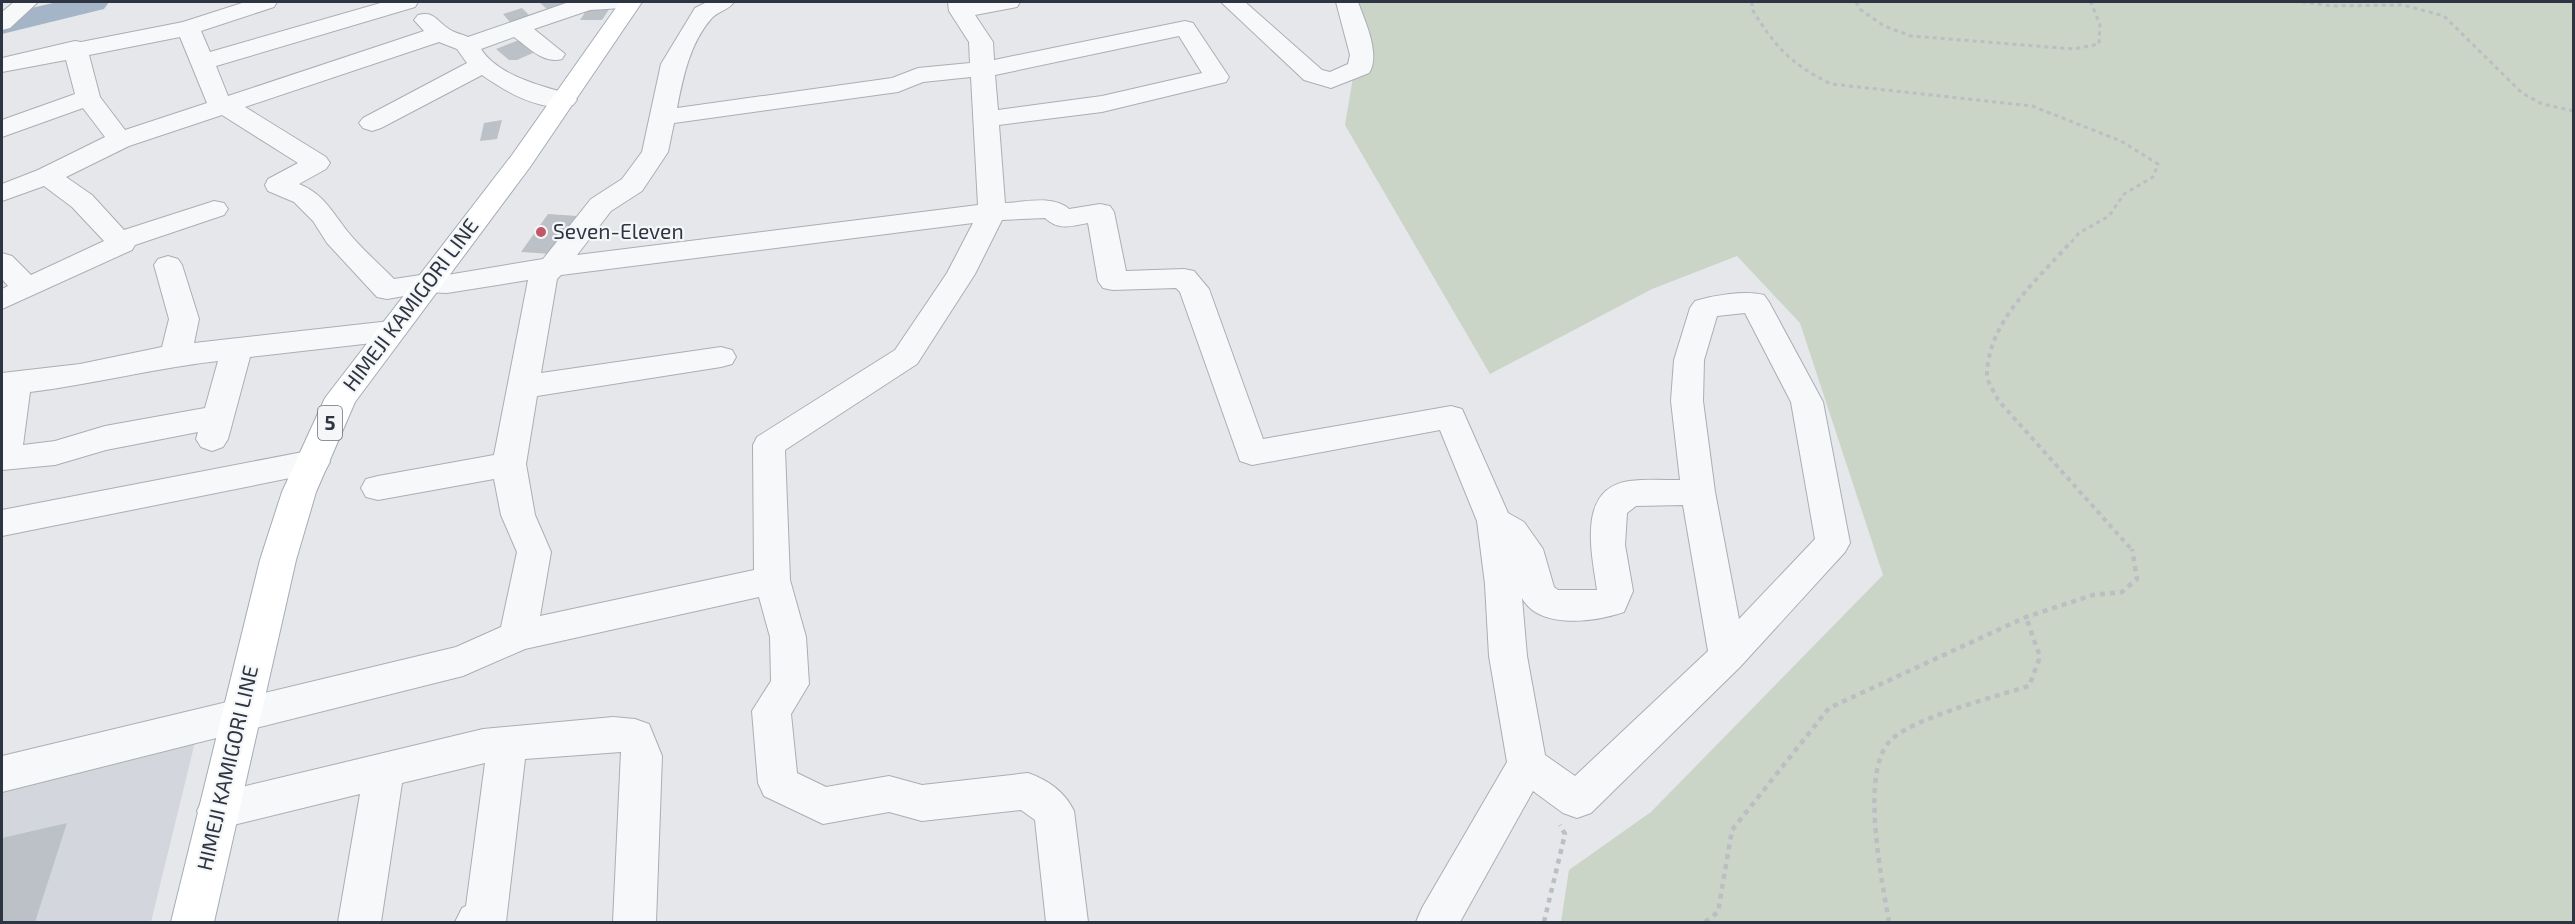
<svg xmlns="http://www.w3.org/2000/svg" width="2575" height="924" viewBox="0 0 2575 924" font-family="'Exo 2',sans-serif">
	<rect width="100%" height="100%" fill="#e5e7eb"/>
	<!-- built -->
	<path fill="#d3d7dd" d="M 195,742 L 151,922 L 2,922 L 2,787 Z"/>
	<!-- green -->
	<path fill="#cad4c7" d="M 1351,2 L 2573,2 L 2573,922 L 1561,922 L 1569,870 L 1651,812 L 1883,575 L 1800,323 L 1737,256 L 1652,289 L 1490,374 L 1345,125 L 1359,42 Z"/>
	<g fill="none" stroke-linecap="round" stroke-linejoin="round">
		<!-- river -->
		<path fill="#a4b5c7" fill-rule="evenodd" d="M 57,2 L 109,2 L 104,9 L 2,34 L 2,15 Z"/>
	</g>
	<!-- building -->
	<path fill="#bcc1c7" d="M 539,2 L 568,2 L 547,9 Z
		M 522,8 L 531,17 L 510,22 L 503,14 Z
		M 588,8 L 610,8 L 602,20 L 580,20 Z
		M 519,40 L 535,52 L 517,60 L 509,60 L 496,49 Z
		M 502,120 L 497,139 L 480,141 L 484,123 Z
		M 548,214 L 577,216 L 552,254 L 521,252 Z
		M 67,823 L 35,922 L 2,922 L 2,838 Z"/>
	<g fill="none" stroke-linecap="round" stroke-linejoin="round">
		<!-- minor casing -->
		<g stroke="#aaaeb5" stroke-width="2">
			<path id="minor" d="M 14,2 L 38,2 L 10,28 L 2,30 L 2,12 Z
				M 245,2 L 277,2 L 274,7 L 201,31 L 210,52 L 384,2 L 418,2 L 415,7 L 216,66 L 228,96 L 424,31 L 414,20 L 418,15 C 435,11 436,21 449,29 C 454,33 462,34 468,37 L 569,2 L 641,2 L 638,7 L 590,10 L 534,29 L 565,54 L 562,59 C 543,64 528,47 514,37 L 481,49 C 498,76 544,87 573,95 L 577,100 L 573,105 C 542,113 506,92 482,75 L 381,128 L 372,131 L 363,128 L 359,123 L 363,118 L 467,63 L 457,49 L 439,42 L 245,107 L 326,157 L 330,163 L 326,169 L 299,184 C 324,194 332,212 348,232 C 362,249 379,264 394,279 L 427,274 L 447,275 L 543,259 L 591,199 L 622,179 L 642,152 L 661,64 L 695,8 L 707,2 L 734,2 C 729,10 718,11 711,19 C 690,43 683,77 677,108 L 892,78 L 918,68 L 970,63 L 969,42 L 949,11 L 948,2 L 1020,2 L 1017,7 L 975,15 L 993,42 L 994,60 L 1185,21 L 1193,23 L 1229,77 L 1226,82 L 1102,112 L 999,125 L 1005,203 C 1026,202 1053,195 1069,209 L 1100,204 L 1110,206 L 1114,212 L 1126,271 L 1184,269 L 1194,271 L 1209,289 L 1263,439 L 1451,406 L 1462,409 L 1508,513 L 1524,522 L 1543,549 L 1554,587 L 1558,590 L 1597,590 C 1592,554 1576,489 1629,481 C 1645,479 1663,480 1680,480 L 1671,401 L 1674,360 L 1690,308 L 1695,301 C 1715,295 1744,290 1764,295 L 1769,302 L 1823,402 L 1850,543 L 1845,552 L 1740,667 L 1591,813 L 1577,818 L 1563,813 L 1533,791 L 1460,922 L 1416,922 L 1422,908 L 1507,762 L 1489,656 L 1485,584 L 1477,521 L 1440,430 L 1252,465 L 1240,461 L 1180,292 L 1176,288 L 1113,290 L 1103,288 L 1098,281 L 1088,223 C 1071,226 1059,231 1045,218 L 1002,220 L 975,274 L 917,364 L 785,450 L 790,580 L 806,637 L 809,684 L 791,714 L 797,773 L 826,787 L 889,776 L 922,785 L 1028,773 C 1048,780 1065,792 1074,811 L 1088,922 L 1046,922 L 1035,820 L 1021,810 L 922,821 L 889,812 L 823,824 L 764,796 L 758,783 L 752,711 L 771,681 L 770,637 L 759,597 L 525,649 L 463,676 L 2,792 L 2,756 L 456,647 L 501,627 L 517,552 L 501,515 L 494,479 L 378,500 L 366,497 L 361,488 L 366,479 L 378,476 L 494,455 L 528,280 L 447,293 L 427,292 L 387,299 L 377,297 L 327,243 L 313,221 L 294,202 L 268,191 L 265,185 L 268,179 L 298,163 L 222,115 L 129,146 L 66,177 L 92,195 L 124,230 L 214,201 L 224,203 L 228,209 L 224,215 L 135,245 L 132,250 L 2,309 L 2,289 L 8,286 L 2,279 L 2,253 L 12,256 L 31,275 L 104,241 L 72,207 L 44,186 L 2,201 L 2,184 L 38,170 L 105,137 L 83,108 L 2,137 L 2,120 L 75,94 L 66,60 L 2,72 L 2,58 L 75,41 L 81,42 L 183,22 ZM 1179,36 L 1202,73 L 1102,96 L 998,110 L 995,75 ZM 180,37 L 207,103 L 125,130 L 100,97 L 89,55 ZM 971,77 L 978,205 L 577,255 L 611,211 L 642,191 L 668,152 L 674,123 L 898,92 L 923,82 ZM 973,223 L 947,273 L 895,350 L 757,437 L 753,445 L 754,570 L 540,616 L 551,552 L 535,515 L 526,464 L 537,396 L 721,367 L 732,364 L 736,357 L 732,350 L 721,347 L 541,373 L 557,279 L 561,275 ZM 1745,313 L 1791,402 L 1815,539 L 1739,619 L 1715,492 L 1703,401 L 1704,360 L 1717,316 ZM 1683,505 L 1708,651 L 1575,776 L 1545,755 L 1527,656 L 1522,598 C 1539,630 1595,622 1624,612 L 1633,591 L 1625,545 L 1627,513 L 1636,506 Z
				M 1221,2 L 1245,2 L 1322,70 L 1330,72 L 1348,64 L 1350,55 L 1336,2 L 1358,2 C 1365,21 1381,55 1369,73 L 1331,88 L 1304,80 Z
				M 168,256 L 178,259 L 182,265 L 199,319 L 194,343 L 390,321 L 401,324 L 405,331 L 401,338 L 390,341 L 250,357 L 228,439 L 223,447 L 212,451 L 201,447 L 196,439 L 198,432 L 106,450 L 55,465 L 2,470 L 2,373 L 80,364 L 162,347 L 169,319 L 154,265 L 158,259 ZM 218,361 L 205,408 L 105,426 L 55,441 L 23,445 L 30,392 C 94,384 155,368 218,361 Z
				M 313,450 L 325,453 L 330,462 L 325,471 L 2,536 L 2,510 Z
				M 613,717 L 635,719 L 649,724 L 662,756 L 656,922 L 613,922 L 621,752 L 525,759 L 506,922 L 455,922 L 462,908 L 466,906 L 485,763 L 402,783 L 381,922 L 338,922 L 360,794 L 217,829 L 203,824 L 197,811 L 203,798 L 217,793 L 483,729 Z"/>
		</g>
		<!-- major casing -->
		<g stroke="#a5acb6" stroke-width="2">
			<path id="major" d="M 620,2 L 642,2 L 530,167 L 355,402 L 316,492 L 296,560 L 214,922 L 171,922 L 260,560 L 282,492 L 325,398 L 512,155 Z"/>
		</g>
		<!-- path-far2 -->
		<path stroke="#bbbec3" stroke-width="3" stroke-dasharray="4 4" stroke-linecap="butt" d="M 1752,2 L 1752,9 C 1775,47 1791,64 1831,84 L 2032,106 L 2121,141 L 2158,164 L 2153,177 L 2124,194 L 2109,216 L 2079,233 L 2067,247
			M 1856,2 L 1861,10 L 1884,26 L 1911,36 L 2074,49 L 2099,44 L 2100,25 L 2091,2
			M 2302,2 L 2332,6 L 2403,5 L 2444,16 L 2522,93 L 2542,104 L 2574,111"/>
		<!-- path-far1 -->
		<path stroke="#bbbec3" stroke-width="4" stroke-dasharray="4.5 4.5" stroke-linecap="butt" d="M 2068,245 C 2036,281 1988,322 1987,374 C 1987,382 1995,393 1998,400 L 2132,550"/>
		<!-- path -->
		<path stroke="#bbbec3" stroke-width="4.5" stroke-dasharray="5 5" stroke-linecap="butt" d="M 1544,922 L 1565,834 L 1560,825
			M 1705,922 L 1718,912 L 1732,830 L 1829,708 L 2026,617 L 2093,595 L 2122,592 L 2137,579 L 2132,549
			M 1889,922 C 1882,881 1860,775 1889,742 C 1908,719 1998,696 2029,686 L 2040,657 L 2026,617"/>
		<!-- minor -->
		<use href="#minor" fill="#f7f8fa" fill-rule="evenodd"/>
		<!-- major -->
		<use href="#major" fill="#fff" fill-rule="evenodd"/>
	</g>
	<!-- markers -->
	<circle fill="#c25769" stroke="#f4f6f8" stroke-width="2" cx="541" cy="232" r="6"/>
	<g text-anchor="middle" stroke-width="4.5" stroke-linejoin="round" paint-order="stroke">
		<!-- shield labels -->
		<rect fill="#f4f6f8" stroke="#696f79" stroke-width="1.5" x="318" y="406" width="24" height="34" rx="4.5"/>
		<g font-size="20" font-weight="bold" fill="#2e3542">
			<text x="330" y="430">5</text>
		</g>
		<!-- poi labels -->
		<g font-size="21" fill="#2e3542" stroke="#f4f6f8" text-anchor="start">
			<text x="553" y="239">Seven-Eleven</text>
		</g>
		<!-- street labels -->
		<g font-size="21" fill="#2e3542" stroke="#f4f6f8">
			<text transform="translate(411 305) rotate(-53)" y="7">HIMEJI KAMIGORI LINE</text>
			<text transform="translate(228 768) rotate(-77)" y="7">HIMEJI KAMIGORI LINE</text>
		</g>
	</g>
	<!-- border -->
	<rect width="2575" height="924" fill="none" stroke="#2e3542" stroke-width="6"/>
</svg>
